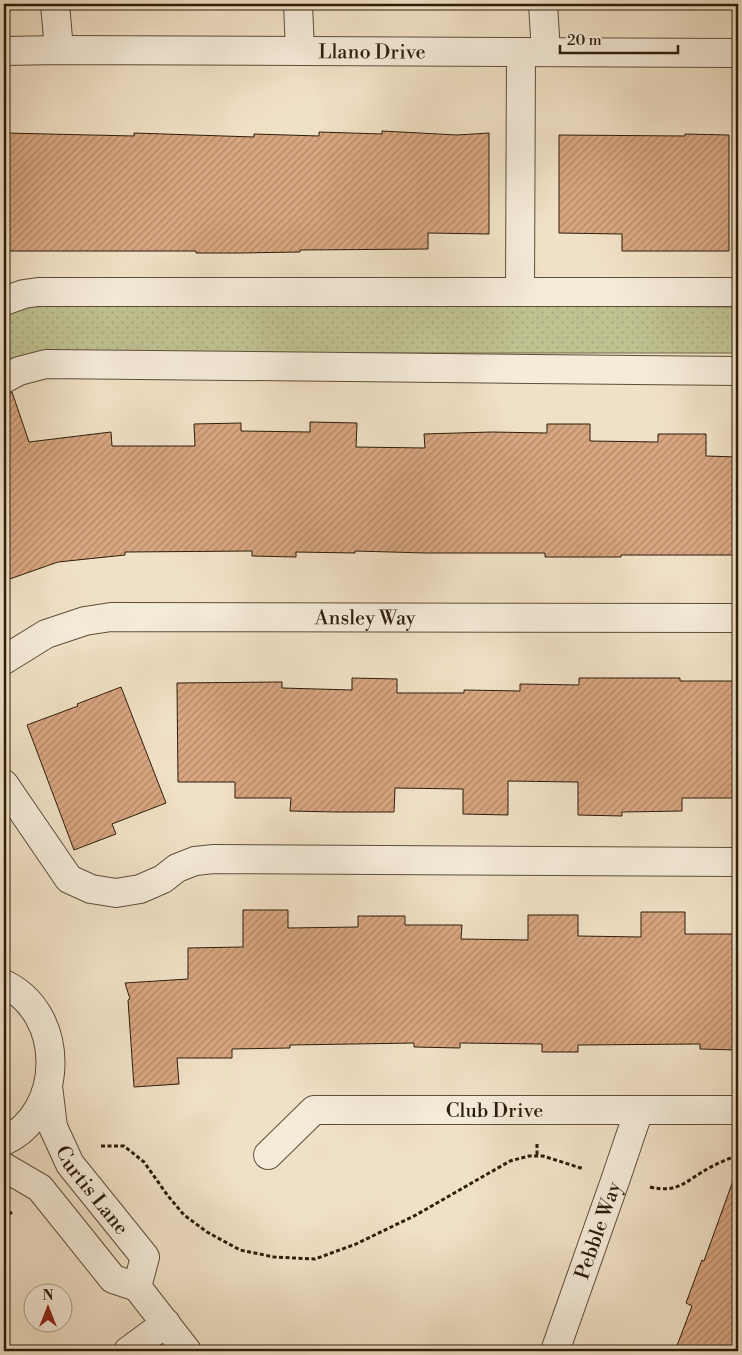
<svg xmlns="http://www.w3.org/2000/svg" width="742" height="1355" viewBox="0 0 742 1355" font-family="'Libre Bodoni',serif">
	<defs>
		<pattern id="green-dots" width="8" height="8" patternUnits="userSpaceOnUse" patternTransform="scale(1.25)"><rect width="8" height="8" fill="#bfc191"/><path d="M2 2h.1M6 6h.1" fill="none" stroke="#a4a57c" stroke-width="1.8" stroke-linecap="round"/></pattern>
		<pattern id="building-hatch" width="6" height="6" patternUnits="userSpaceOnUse" patternTransform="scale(1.25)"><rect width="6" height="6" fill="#d8a681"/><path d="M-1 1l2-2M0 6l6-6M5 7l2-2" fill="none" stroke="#b08768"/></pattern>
	</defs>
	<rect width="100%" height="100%" fill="#f0e0c5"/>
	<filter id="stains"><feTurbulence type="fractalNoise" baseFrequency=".004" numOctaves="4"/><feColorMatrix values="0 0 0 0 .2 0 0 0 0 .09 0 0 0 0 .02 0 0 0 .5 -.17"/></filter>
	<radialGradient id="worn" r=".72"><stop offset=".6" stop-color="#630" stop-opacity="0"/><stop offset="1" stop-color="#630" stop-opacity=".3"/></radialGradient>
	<!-- green -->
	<path fill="url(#green-dots)" stroke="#766f4e" d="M 29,302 L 738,307 L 738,353 L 36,353 L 4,370 L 4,315 Z"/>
	<!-- building -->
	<path fill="url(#building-hatch)" stroke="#2d1d0a" d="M 382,131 L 457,135 L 489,133 L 489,234 L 428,233 L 428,249 L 300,250 L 300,252 L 241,253 L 196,253 L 196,251 L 7,251 L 5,133 L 134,136 L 134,133 L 254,137 L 254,134 L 319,136 L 319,132 L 382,134 Z
		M 685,134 L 729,135 L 729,251 L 622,251 L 622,234 L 559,233 L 559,135 L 685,136 Z
		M 12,392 L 29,442 L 111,432 L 112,446 L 195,446 L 194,424 L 241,423 L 241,431 L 310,432 L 310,422 L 357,423 L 356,447 L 425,448 L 424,434 L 491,432 L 547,433 L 547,424 L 590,424 L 590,441 L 658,442 L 658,434 L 706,434 L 706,456 L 738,457 L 738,544 L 736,544 L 736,555 L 621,555 L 621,557 L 545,557 L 545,553 L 426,553 L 355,551 L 355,553 L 296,552 L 296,557 L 252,556 L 252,551 L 125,552 L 125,555 L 58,562 L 4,581 L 4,395 Z
		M 352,678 L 397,679 L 397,693 L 464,693 L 464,690 L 520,691 L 520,684 L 579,685 L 579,678 L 680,678 L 680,681 L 738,681 L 738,798 L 682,798 L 682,811 L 622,812 L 622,816 L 578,815 L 578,782 L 508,781 L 508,815 L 463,814 L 463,789 L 395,788 L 394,812 L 336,812 L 290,811 L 291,798 L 235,798 L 235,782 L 178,782 L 177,683 L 282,682 L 282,688 L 352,690 Z
		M 121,687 L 166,803 L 112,824 L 116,834 L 74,850 L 27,725 L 78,706 L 77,704 Z
		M 243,910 L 288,910 L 288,928 L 358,927 L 358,916 L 405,916 L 405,925 L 462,925 L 461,939 L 528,940 L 528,915 L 578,915 L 578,936 L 641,937 L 641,912 L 685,912 L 685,934 L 738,934 L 738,1050 L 700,1049 L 700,1044 L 578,1045 L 578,1052 L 542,1052 L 542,1044 L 460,1043 L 460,1048 L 414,1047 L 414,1043 L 290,1045 L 290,1048 L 232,1049 L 232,1058 L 177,1058 L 179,1084 L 134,1087 L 128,1000 L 130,999 L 125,983 L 188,979 L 188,948 L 243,947 Z
		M 734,1178 L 738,1178 L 738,1351 L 675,1351 L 692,1306 L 686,1303 L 702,1260 L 704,1261 Z"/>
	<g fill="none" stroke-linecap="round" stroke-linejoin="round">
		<!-- minor casing -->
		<g stroke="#5e4e39" stroke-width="30">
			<g id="minor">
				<path d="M 55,4 L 59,50"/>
				<path d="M 298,4 L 300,51"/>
				<path d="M 543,4 L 546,52"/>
				<path id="s1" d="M 4,51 L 59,50 L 738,53"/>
				<path d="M 520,292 L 521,52"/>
				<path d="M 4,301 L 24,294 L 38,292 L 738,292"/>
				<path d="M 4,379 L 19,371 L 46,364 L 738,371"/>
				<path id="s2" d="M 4,660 L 46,634 L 85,621 L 111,617 L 738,618"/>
				<path d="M 4,784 L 69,879 L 91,889 L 116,893 L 140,889 L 163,879 L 177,868 L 195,861 L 214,859 L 738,862"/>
				<path d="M 4,984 C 66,1013 66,1112 4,1141"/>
				<path id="s3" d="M 48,1086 L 53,1127 L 70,1164 L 145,1257 L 137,1287"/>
				<path id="s4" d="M 268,1155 L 314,1110 L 738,1110"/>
				<path d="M 4,1167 L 40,1188 L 113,1279 L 137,1287 L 187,1351"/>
				<path d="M 128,1351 L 166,1323"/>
				<path id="s5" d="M 555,1351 L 616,1178 L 639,1110"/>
			</g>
		</g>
		<!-- path -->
		<path stroke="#2d1d0a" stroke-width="3" stroke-dasharray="4 2.5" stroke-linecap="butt" d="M 537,1144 L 537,1156
			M 101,1146 L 124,1146 L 144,1162 L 168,1196 L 184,1215 L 207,1232 L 240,1250 L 274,1257 L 315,1259 L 356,1244 L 416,1215 L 510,1161 L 529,1156 L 543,1156 L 584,1169
			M 650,1187 C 678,1194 687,1180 709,1168 C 718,1163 728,1159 738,1155
			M 4,1218 L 12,1212"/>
		<!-- minor -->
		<use href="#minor" stroke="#f5ebd9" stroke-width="28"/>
	</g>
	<g text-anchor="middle" stroke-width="4" stroke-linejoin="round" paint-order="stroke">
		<!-- street labels -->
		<g font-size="20" fill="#2d1d0a" stroke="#f5ebd9">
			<text dy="7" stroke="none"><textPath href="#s1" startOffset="368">Llano Drive</textPath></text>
			<text dy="7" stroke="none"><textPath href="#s2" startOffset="371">Ansley Way</textPath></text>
			<text dy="7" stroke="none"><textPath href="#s4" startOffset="245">Club Drive</textPath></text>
			<text dy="7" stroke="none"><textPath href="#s3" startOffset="116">Curtis Lane</textPath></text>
			<text dy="7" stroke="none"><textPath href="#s5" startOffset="128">Pebble Way</textPath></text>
		</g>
	</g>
	<!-- margin -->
	<rect width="742" height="1355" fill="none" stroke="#f0e0c5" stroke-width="20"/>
	<rect x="5" y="5" width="732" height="1345" fill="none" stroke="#2d1d0a" stroke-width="2.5"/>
	<rect x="10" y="10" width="722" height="1335" fill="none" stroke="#2d1d0a"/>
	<!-- north arrow -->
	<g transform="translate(48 1308)"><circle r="24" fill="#f5ebd9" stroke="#a59986"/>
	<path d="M0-4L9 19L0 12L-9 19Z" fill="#8f2418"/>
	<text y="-8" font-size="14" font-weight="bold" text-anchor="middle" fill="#2d1d0a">N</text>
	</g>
	<!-- scale -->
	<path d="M560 45v8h118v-8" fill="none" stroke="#2d1d0a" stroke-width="2.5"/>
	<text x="567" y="45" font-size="15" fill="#2d1d0a" stroke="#f5ebd9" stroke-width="4" paint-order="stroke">20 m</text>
	<rect width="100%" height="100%" filter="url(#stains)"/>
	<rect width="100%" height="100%" fill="url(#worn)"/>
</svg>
